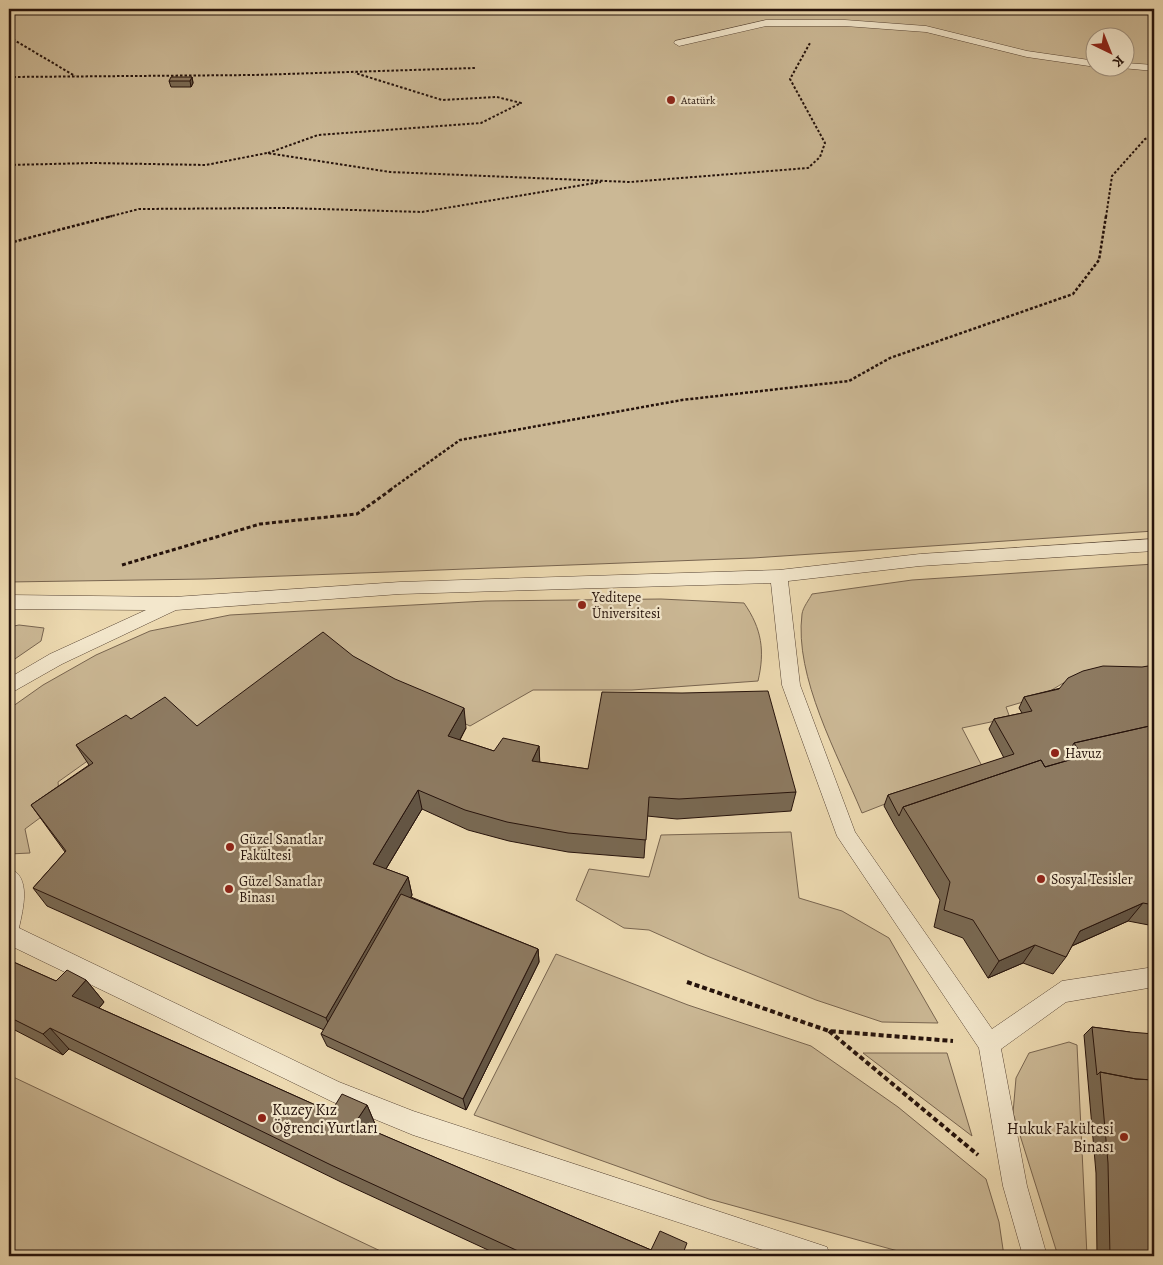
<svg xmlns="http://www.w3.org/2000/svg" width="1163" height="1265" viewBox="0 0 1163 1265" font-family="Alegreya,serif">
	<rect width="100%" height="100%" fill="#eddab1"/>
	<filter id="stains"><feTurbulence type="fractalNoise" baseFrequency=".004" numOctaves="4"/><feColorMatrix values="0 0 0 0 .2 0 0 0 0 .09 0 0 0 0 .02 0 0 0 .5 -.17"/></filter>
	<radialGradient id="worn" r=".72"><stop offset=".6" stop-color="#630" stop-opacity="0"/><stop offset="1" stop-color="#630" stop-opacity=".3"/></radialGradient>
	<!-- green -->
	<path fill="#cbb895" stroke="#786550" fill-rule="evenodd" d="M 9,9 L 1154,9 L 1154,531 L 753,558 L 205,579 L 9,582 ZM 1096,38 L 1126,38 L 1126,68 L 1096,68 Z
		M 1154,564 L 1154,672 L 1065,682 L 1040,697 L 1006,707 L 1010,718 L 962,728 L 982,766 L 862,813 C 838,755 794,677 802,614 C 803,607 809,600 812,594 L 912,580 Z
		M 661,599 L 744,603 C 762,629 765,651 758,681 L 632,690 L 533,690 L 470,726 L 388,688 L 207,736 L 145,720 L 58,782 L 60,803 L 25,829 L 30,853 L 9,854 L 9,709 L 43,685 L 96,655 L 150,631 L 230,615 L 486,601 Z
		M 19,625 L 44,628 L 41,641 L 9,663 L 9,627 Z
		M 791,832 L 799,898 L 842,911 L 889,938 L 938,1023 L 882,1022 L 816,1000 L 707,956 L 649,930 L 624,928 L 576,900 L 589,869 L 649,877 L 661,835 Z
		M 556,954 L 688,1005 L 811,1046 L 898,1107 L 986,1179 L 999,1222 L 1004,1256 L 916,1256 L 709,1199 L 474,1115 Z
		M 1069,1042 L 1077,1045 L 1087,1256 L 1058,1256 L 1013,1113 L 1016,1078 L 1029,1053 Z
		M 863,1053 L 947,1053 L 972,1136 Z
		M 9,1075 L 391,1256 L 9,1256 Z"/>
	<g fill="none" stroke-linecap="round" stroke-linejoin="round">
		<!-- lane casing -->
		<g stroke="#574434" stroke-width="1">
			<path id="lane" d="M 766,20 L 845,20 L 926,26 L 1027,51 L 1096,61 L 1096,67 L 1027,57 L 926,32 L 845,26 L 766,26 L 679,46 L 674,43 L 675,41 Z
				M 1126,63 L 1154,65 L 1154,71 L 1122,68 L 1126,68 Z
				M 1154,539 L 1154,551 L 920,566 L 788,581 L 800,685 L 855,832 L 992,1029 L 1062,981 L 1154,967 L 1154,987 L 1066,1002 L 1001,1049 L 1027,1186 L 1047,1256 L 1023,1256 L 1003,1186 L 979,1048 L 837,836 L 782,685 L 771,583 L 400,594 L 176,610 L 62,664 L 9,694 L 9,678 L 50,654 L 146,610 L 9,609 L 9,595 L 174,597 L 400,582 L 779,570 L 920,554 Z
				M 9,868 C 32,876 23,909 19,928 L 339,1082 L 413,1111 L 818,1244 L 827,1247 L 830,1256 L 781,1256 L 413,1135 L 333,1102 L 9,945 Z"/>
		</g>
		<!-- path-far3 -->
		<path stroke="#25120b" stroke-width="2" stroke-dasharray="2.5 2" stroke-linecap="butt" d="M 9,37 L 75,76
			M 9,77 L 254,75 L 475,68
			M 268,153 L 318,135 L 481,123 L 521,103 L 497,97 L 442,100 L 355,73
			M 9,165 L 93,163 L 206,165 L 267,153 L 390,172 L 630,182 L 808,168 L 820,157 L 825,143 L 790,79 L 810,43
			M 108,217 L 139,209 L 286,208 L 422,212 L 601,182
			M 1106,217 L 1112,176 L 1145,139 L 1154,136"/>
		<!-- path-far2 -->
		<path stroke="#25120b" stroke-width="2.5" stroke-dasharray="3 2" stroke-linecap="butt" d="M 9,243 L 112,216
			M 390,490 L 460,440 L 682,400 L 849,381 L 890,358 L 1073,294 L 1099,260 L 1106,216"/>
		<!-- path-far1 -->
		<path stroke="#25120b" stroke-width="3" stroke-dasharray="4 2.5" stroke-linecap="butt" d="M 122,565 L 260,524 L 357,514 L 392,489"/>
		<!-- path -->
		<path stroke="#25120b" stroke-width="4" stroke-dasharray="5 3" stroke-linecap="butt" d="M 687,982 L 829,1031 L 953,1041
			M 829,1031 L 978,1155"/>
		<!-- lane -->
		<use href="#lane" fill="#f3e7cc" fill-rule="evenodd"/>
	</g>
	<!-- wall -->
	<path fill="#796953" stroke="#25120b" d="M 192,77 L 193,83 L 191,87 L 171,87 L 169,81 Z
		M 1154,665 L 1154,926 L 1128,921 L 1072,946 L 1066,957 L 1053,974 L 1023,963 L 988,978 L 963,938 L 934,927 L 940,900 L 895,826 L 884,806 L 888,795 L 1004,758 L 989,729 L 994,719 L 1022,713 L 1019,708 L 1024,697 Z
		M 131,719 L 197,726 L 466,728 L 460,740 L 494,751 L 539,746 L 539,762 L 588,769 L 796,792 L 791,811 L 677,819 L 647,816 L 644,858 L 568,852 L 509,841 L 468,830 L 422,809 L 386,869 L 408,877 L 412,895 L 411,897 L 538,949 L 539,962 L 466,1110 L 327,1046 L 321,1034 L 324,1030 L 47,906 L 33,888 L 65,852 L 31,805 L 89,765 L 76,745 Z
		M 9,960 L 56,981 L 86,980 L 104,1002 L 99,1008 L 331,1112 L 367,1105 L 375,1124 L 371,1130 L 651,1250 L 683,1256 L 501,1256 L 341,1182 L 69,1049 L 63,1055 L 9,1027 Z
		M 1092,1027 L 1130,1032 L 1154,1256 L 1097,1256 L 1096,1173 L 1084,1035 Z"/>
	<!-- shaded-wall -->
	<path fill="#635544" stroke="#25120b" d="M 192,77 L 193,83 L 191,87 L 190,81 Z
		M 464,708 L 466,728 L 451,756 L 448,736 Z
		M 539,746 L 540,766 L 532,761 Z
		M 418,790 L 422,809 L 378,882 L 373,864 Z
		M 408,877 L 412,895 L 333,1034 L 326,1018 Z
		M 1143,903 L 1128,921 L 1067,948 L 1080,931 Z
		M 1035,945 L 1023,963 L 988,978 L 999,961 Z
		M 538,949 L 539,962 L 466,1110 L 463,1099 Z
		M 86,980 L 104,1002 L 91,1018 L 72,996 Z
		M 50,1028 L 69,1049 L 63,1055 L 43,1034 Z
		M 367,1105 L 375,1124 L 364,1142 L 355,1123 Z"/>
	<!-- building -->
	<path fill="#8d7a61" stroke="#25120b" d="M 171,77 L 192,77 L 190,81 L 169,81 Z
		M 323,632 L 353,656 L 395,679 L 464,708 L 448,736 L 494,751 L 503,738 L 539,746 L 532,761 L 588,769 L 602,692 L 682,693 L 768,691 L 796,792 L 679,799 L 649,797 L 646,840 L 568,833 L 507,822 L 465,810 L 418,790 L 373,864 L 408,877 L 326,1018 L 33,888 L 66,851 L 31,805 L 93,763 L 76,745 L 126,715 L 131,719 L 165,697 L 197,726 Z
		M 1154,665 L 1154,725 L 1074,743 L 1068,753 L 1073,759 L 1045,767 L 1041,760 L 903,807 L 899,816 L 888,795 L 1014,754 L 994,719 L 1032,711 L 1024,697 L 1059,689 L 1068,678 L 1083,671 L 1103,666 L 1142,667 Z
		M 1154,725 L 1154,905 L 1143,903 L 1080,931 L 1066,957 L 1035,945 L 999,961 L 973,920 L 944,910 L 950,882 L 903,807 L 1041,760 L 1045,767 L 1083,756 L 1074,743 Z
		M 401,894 L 538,949 L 463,1099 L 321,1034 Z
		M 9,960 L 56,981 L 67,970 L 86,980 L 72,996 L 331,1112 L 342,1094 L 367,1105 L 355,1123 L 651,1250 L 660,1231 L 687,1243 L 682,1256 L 529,1256 L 331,1165 L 50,1028 L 43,1034 L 9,1017 Z
		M 1092,1027 L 1130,1032 L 1154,1034 L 1154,1080 L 1136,1079 L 1100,1072 L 1097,1075 Z
		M 1100,1072 L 1136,1079 L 1154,1080 L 1154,1256 L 1110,1256 L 1108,1163 Z"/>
	<!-- markers -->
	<g fill="#8f2418" stroke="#f3e7cc" stroke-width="2">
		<circle cx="671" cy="100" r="5"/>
		<circle cx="582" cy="605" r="5"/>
		<circle cx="1055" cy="753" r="5"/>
		<circle cx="230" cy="847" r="5"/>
		<circle cx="1041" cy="879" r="5"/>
		<circle cx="229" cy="889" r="5"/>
		<circle cx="262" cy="1118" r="5"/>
		<circle cx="1124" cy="1137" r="5"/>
	</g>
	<g text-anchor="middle" stroke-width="4.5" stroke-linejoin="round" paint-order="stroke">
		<!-- far-poi labels -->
		<g font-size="11" fill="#25120b" stroke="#f3e7cc" text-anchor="start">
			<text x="681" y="104">Atatürk</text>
		</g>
		<!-- poi labels -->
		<g font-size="14" fill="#25120b" stroke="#f3e7cc" text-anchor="start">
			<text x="592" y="602">Yeditepe<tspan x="592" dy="16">Üniversitesi</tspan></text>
			<text x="1065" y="758">Havuz</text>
			<text x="240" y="844">Güzel Sanatlar<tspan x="240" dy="16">Fakültesi</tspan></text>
			<text x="1051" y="884">Sosyal Tesisler</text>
			<text x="239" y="886">Güzel Sanatlar<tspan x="239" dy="16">Binası</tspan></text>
		</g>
		<!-- near-poi labels -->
		<g font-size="16" fill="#25120b" stroke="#f3e7cc" text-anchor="start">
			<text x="272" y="1115">Kuzey Kız<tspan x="272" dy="18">Öğrenci Yurtları</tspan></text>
			<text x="1114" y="1134" text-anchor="end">Hukuk Fakültesi<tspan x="1114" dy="18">Binası</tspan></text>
		</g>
	</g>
	<!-- margin -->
	<rect width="1163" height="1265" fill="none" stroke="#eddab1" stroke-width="30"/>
	<rect x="10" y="10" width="1143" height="1245" fill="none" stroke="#25120b" stroke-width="2.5"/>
	<rect x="15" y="15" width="1133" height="1235" fill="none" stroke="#25120b"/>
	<!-- north arrow -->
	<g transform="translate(1110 52) rotate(137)"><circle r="24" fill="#f3e7cc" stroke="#a1927f"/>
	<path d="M0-4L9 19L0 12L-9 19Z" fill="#8f2418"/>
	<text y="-8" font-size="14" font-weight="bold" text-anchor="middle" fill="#25120b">K</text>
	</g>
	<rect width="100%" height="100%" filter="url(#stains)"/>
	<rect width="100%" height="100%" fill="url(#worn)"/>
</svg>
